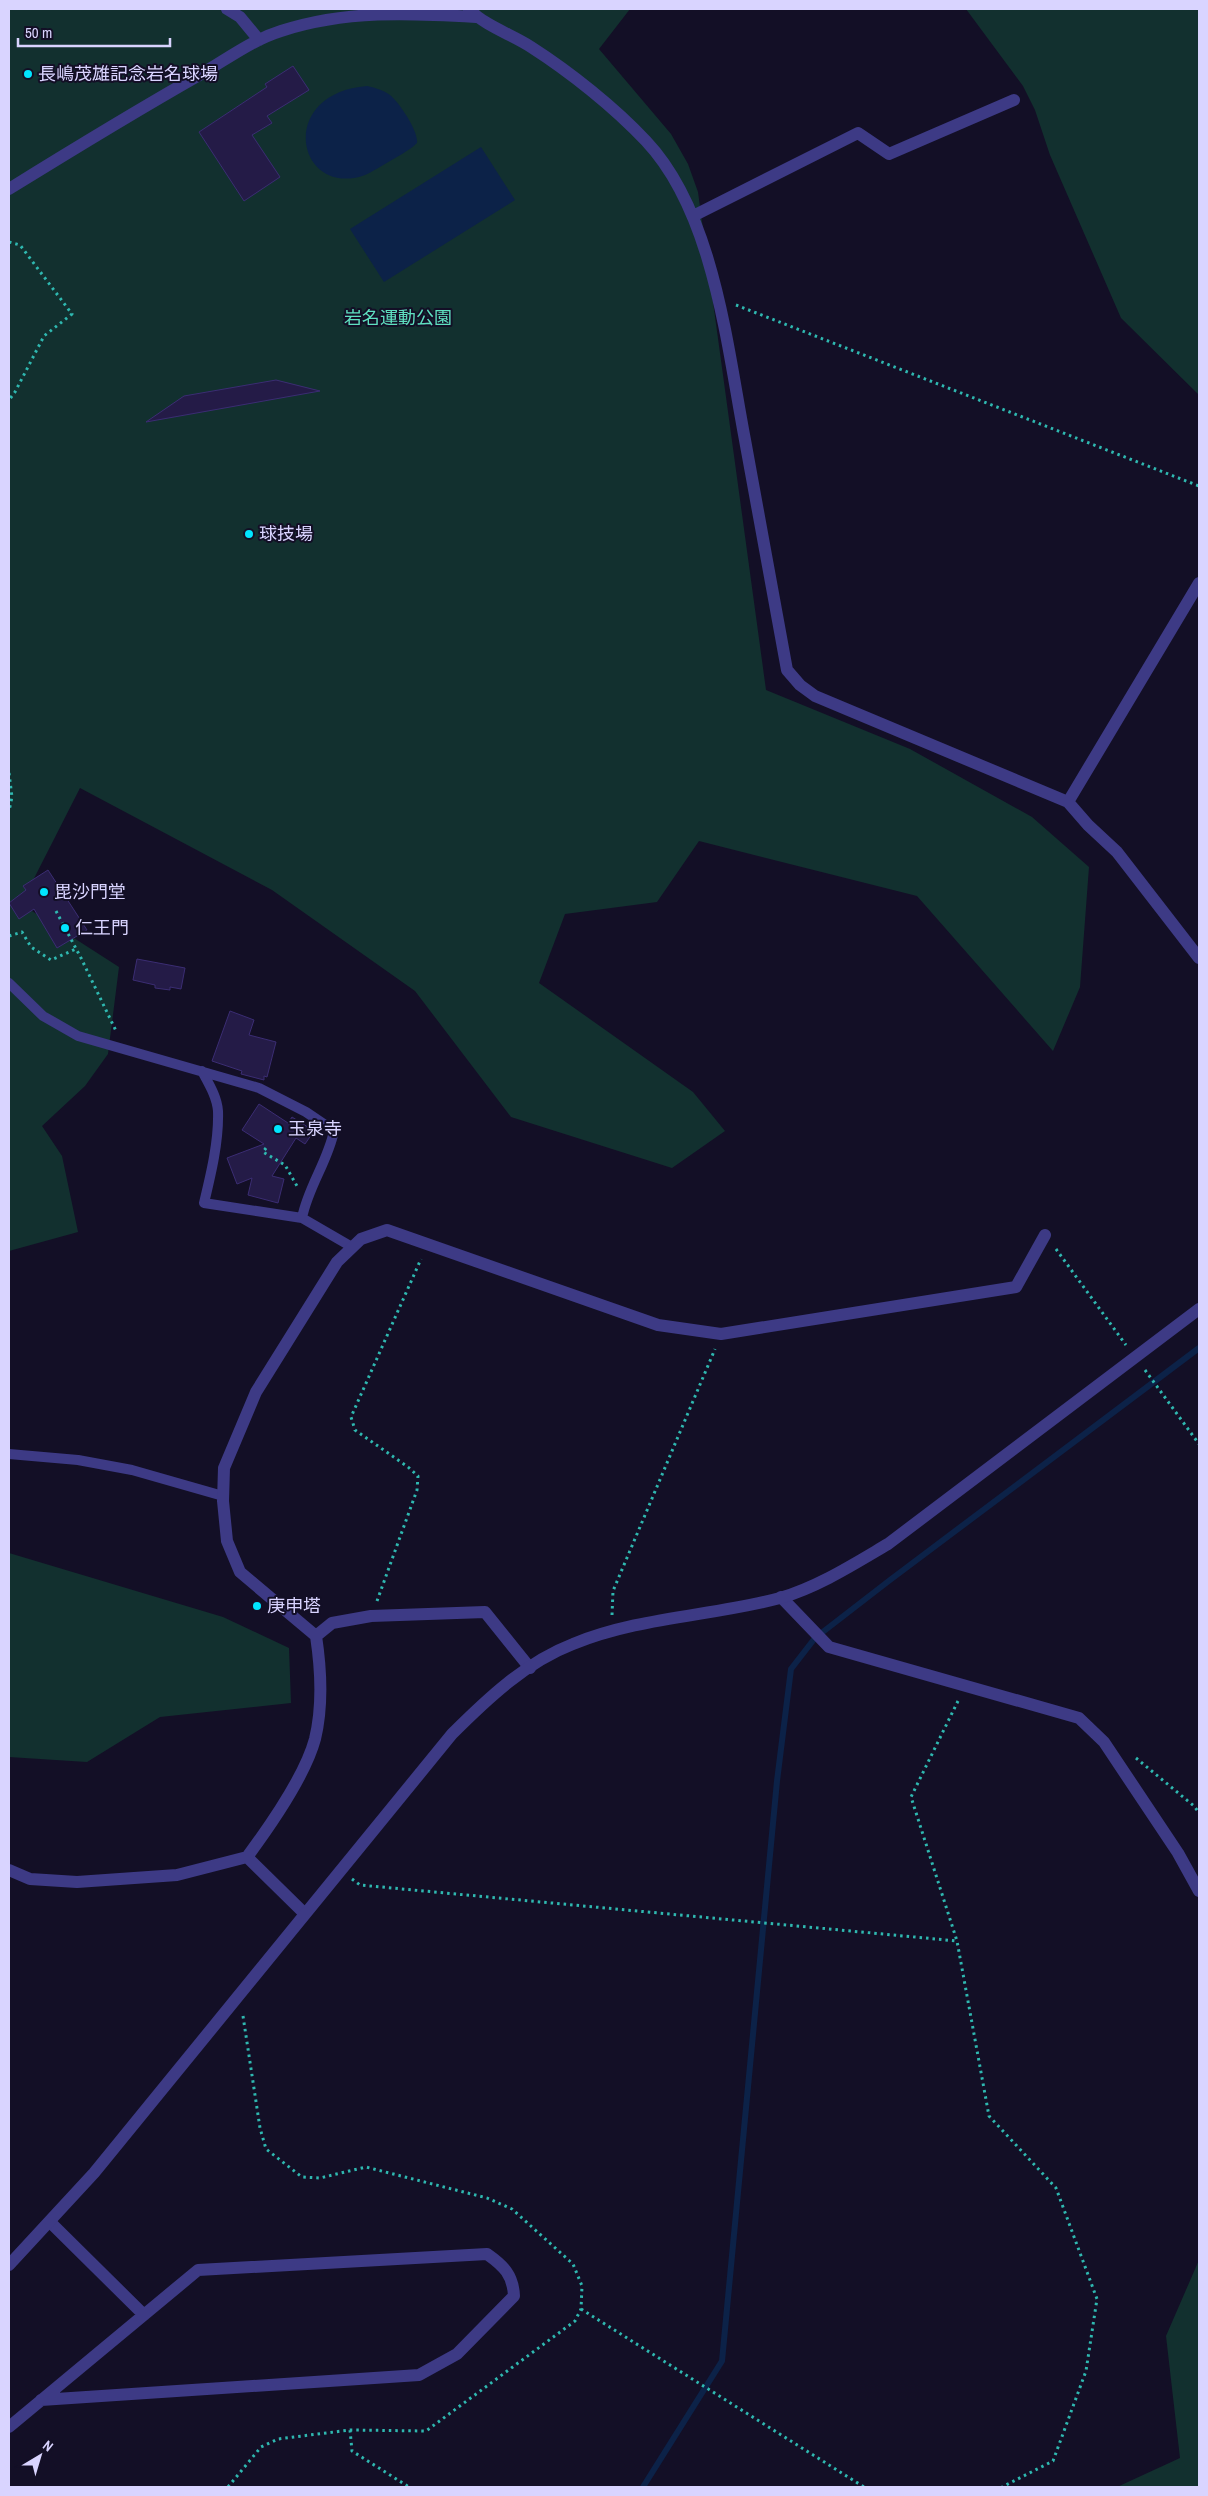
<svg xmlns="http://www.w3.org/2000/svg" width="1208" height="2496" viewBox="0 0 1208 2496" font-family="'Archivo Narrow','Noto Sans JP',sans-serif">
	<rect width="100%" height="100%" fill="#130f26"/>
	<!-- green -->
	<path fill="#12302f" d="M 9,9 L 630,9 L 599,49 L 671,134 L 688,164 L 698,192 L 766,690 L 910,749 L 1032,817 L 1089,867 L 1080,987 L 1053,1051 L 917,896 L 699,841 L 657,902 L 565,914 L 539,983 L 693,1092 L 725,1131 L 672,1168 L 511,1117 L 415,991 L 272,890 L 80,788 L 21,904 L 119,967 L 108,1054 L 85,1086 L 42,1126 L 62,1156 L 78,1232 L 9,1251 Z
		M 966,9 L 1199,9 L 1199,395 L 1121,318 L 1050,155 L 1035,110 L 1023,86 Z
		M 9,1553 L 223,1617 L 289,1648 L 291,1703 L 160,1717 L 87,1762 L 9,1757 Z
		M 1199,2260 L 1199,2487 L 1117,2487 L 1180,2458 L 1166,2336 Z"/>
	<!-- water -->
	<path fill="#0c2248" d="M 367,86 C 376,88 383,90 390,95 C 399,102 419,132 417,143 C 409,151 396,157 385,164 C 376,169 365,177 354,178 C 294,187 281,93 367,86 Z
		M 481,147 L 515,200 L 384,282 L 350,229 Z"/>
	<g fill="none" stroke-linecap="round" stroke-linejoin="round">
		<!-- stream -->
		<path stroke="#0c2248" stroke-width="6" d="M 643,2487 L 722,2361 L 777,1781 L 791,1669 L 815,1638 L 890,1580 L 1199,1348"/>
	</g>
	<!-- building -->
	<path fill="#241b47" stroke="#3b2d73" d="M 293,66 L 309,90 L 267,116 L 272,123 L 252,135 L 280,177 L 244,201 L 199,132 L 267,87 L 265,84 Z
		M 276,380 L 320,391 L 146,422 L 184,396 Z
		M 48,870 L 87,930 L 57,948 L 34,909 L 19,919 L 9,903 L 26,890 L 23,886 Z
		M 137,959 L 185,968 L 181,989 L 170,987 L 170,990 L 155,988 L 155,985 L 133,980 Z
		M 230,1011 L 254,1020 L 249,1035 L 276,1042 L 267,1077 L 264,1076 L 264,1080 L 241,1074 L 242,1071 L 212,1061 Z
		M 259,1104 L 288,1123 L 292,1117 L 314,1131 L 305,1144 L 296,1138 L 272,1176 L 284,1179 L 278,1203 L 248,1195 L 252,1178 L 237,1184 L 227,1158 L 264,1144 L 242,1130 Z"/>
	<g fill="none" stroke-linecap="round" stroke-linejoin="round">
		<!-- path -->
		<path stroke="#2fb8b0" stroke-width="3" stroke-dasharray="2.5 4" stroke-linecap="butt" d="M 9,242 L 20,245 L 72,314 L 44,336 L 15,392 L 9,400
			M 736,305 L 1199,486
			M 9,773 L 12,797 L 9,811
			M 56,911 L 81,958 L 116,1031
			M 9,936 L 22,932 L 31,947 L 51,960 L 76,949
			M 266,1148 L 263,1152 L 285,1165 L 297,1186
			M 1056,1249 L 1126,1345
			M 1145,1370 L 1199,1444
			M 377,1601 L 417,1490 L 418,1476 L 408,1467 L 355,1430 L 351,1417 L 421,1259
			M 612,1615 L 613,1591 L 715,1349
			M 958,1701 L 911,1797 L 957,1941 L 989,2116 L 1056,2188 L 1097,2299 L 1086,2371 L 1053,2461 L 1002,2487
			M 1136,1758 L 1194,1806 L 1199,1813
			M 352,1879 L 360,1885 L 957,1941
			M 581,2309 L 864,2487
			M 350,2430 L 352,2451 L 409,2487
			M 228,2487 L 261,2447 L 278,2439 L 350,2430 L 426,2431 L 575,2321 L 581,2309 L 582,2286 L 573,2264 L 512,2209 L 487,2198 L 366,2167 L 320,2178 L 302,2177 L 266,2149 L 260,2128 L 243,2016"/>
		<!-- service -->
		<path stroke="#3d3a85" stroke-width="10" d="M 9,983 L 43,1016 L 78,1036 L 259,1088 L 306,1112 L 334,1131 C 328,1161 308,1187 302,1218 L 352,1247
			M 202,1071 C 209,1084 217,1097 218,1111 C 219,1141 211,1174 204,1203 L 302,1218
			M 9,1454 L 78,1460 L 132,1470 L 223,1496"/>
		<!-- minor -->
		<path stroke="#3d3a85" stroke-width="12" d="M 227,9 L 240,17 L 259,40
			M 469,9 C 485,26 511,34 531,47 C 570,72 614,107 646,141 C 714,213 727,346 745,440 C 759,517 773,593 787,670 L 800,685 L 815,696 L 1068,802 L 1088,825 L 1117,852 L 1199,958
			M 9,189 C 72,150 136,111 201,74 C 227,59 252,40 281,31 C 345,10 410,13 476,17
			M 693,216 L 858,133 L 889,154 L 1014,100
			M 1068,802 L 1199,583
			M 781,1597 L 829,1647 L 1079,1718 L 1104,1742 L 1178,1853 L 1199,1891
			M 316,1636 L 332,1623 L 371,1616 L 485,1612 L 530,1668
			M 9,1870 L 30,1879 L 77,1882 L 177,1875 L 247,1857
			M 304,1913 L 247,1857 C 270,1826 305,1776 315,1739 C 323,1706 321,1669 316,1636 L 240,1572 L 227,1541 L 223,1501 L 224,1468 L 256,1392 L 337,1262 L 361,1239 L 387,1230 L 658,1325 L 721,1334 L 1016,1287 L 1045,1235
			M 50,2222 L 144,2315
			M 9,2427 L 198,2270 L 487,2254 C 504,2266 513,2275 514,2296 L 457,2354 L 419,2375 L 41,2400"/>
		<!-- tertiary -->
		<path stroke="#3d3a85" stroke-width="12" d="M 9,2265 L 94,2173 L 452,1734 C 487,1699 526,1662 573,1644 C 639,1617 712,1616 780,1598 C 818,1587 854,1564 888,1544 L 1199,1309"/>
	</g>
	<!-- markers -->
	<g fill="#00e5ff" stroke="#130f26" stroke-width="2">
		<circle cx="28" cy="74" r="5"/>
		<circle cx="249" cy="534" r="5"/>
		<circle cx="44" cy="892" r="5"/>
		<circle cx="65" cy="928" r="5"/>
		<circle cx="278" cy="1129" r="5"/>
		<circle cx="257" cy="1606" r="5"/>
	</g>
	<g text-anchor="middle" stroke-width="4" stroke-linejoin="round" paint-order="stroke">
		<!-- poi labels -->
		<g font-size="18" fill="#d9d4ff" stroke="#130f26" text-anchor="start">
			<text x="38" y="80">長嶋茂雄記念岩名球場</text>
			<text x="259" y="540">球技場</text>
			<text x="54" y="898">毘沙門堂</text>
			<text x="75" y="934">仁王門</text>
			<text x="288" y="1135">玉泉寺</text>
			<text x="267" y="1612">庚申塔</text>
		</g>
		<!-- park labels -->
		<g font-size="18" fill="#5fe0c0" stroke="#130f26">
			<text x="398" y="324">岩名運動公園</text>
		</g>
	</g>
	<!-- border -->
	<rect width="1208" height="2496" fill="none" stroke="#d9d4ff" stroke-width="20"/>
	<!-- north arrow -->
	<g transform="translate(40 2456) rotate(38)" stroke="#130f26" stroke-width="4" paint-order="stroke">
	<path d="M0-4L9 19L0 12L-9 19Z" fill="#d9d4ff"/>
	<text y="-8" font-size="14" font-weight="bold" text-anchor="middle" fill="#d9d4ff">N</text>
	</g>
	<!-- scale -->
	<path d="M18 38v8h152v-8" fill="none" stroke="#d9d4ff" stroke-width="2.5"/>
	<text x="25" y="38" font-size="15" fill="#d9d4ff" stroke="#130f26" stroke-width="4" paint-order="stroke">50 m</text>
</svg>
